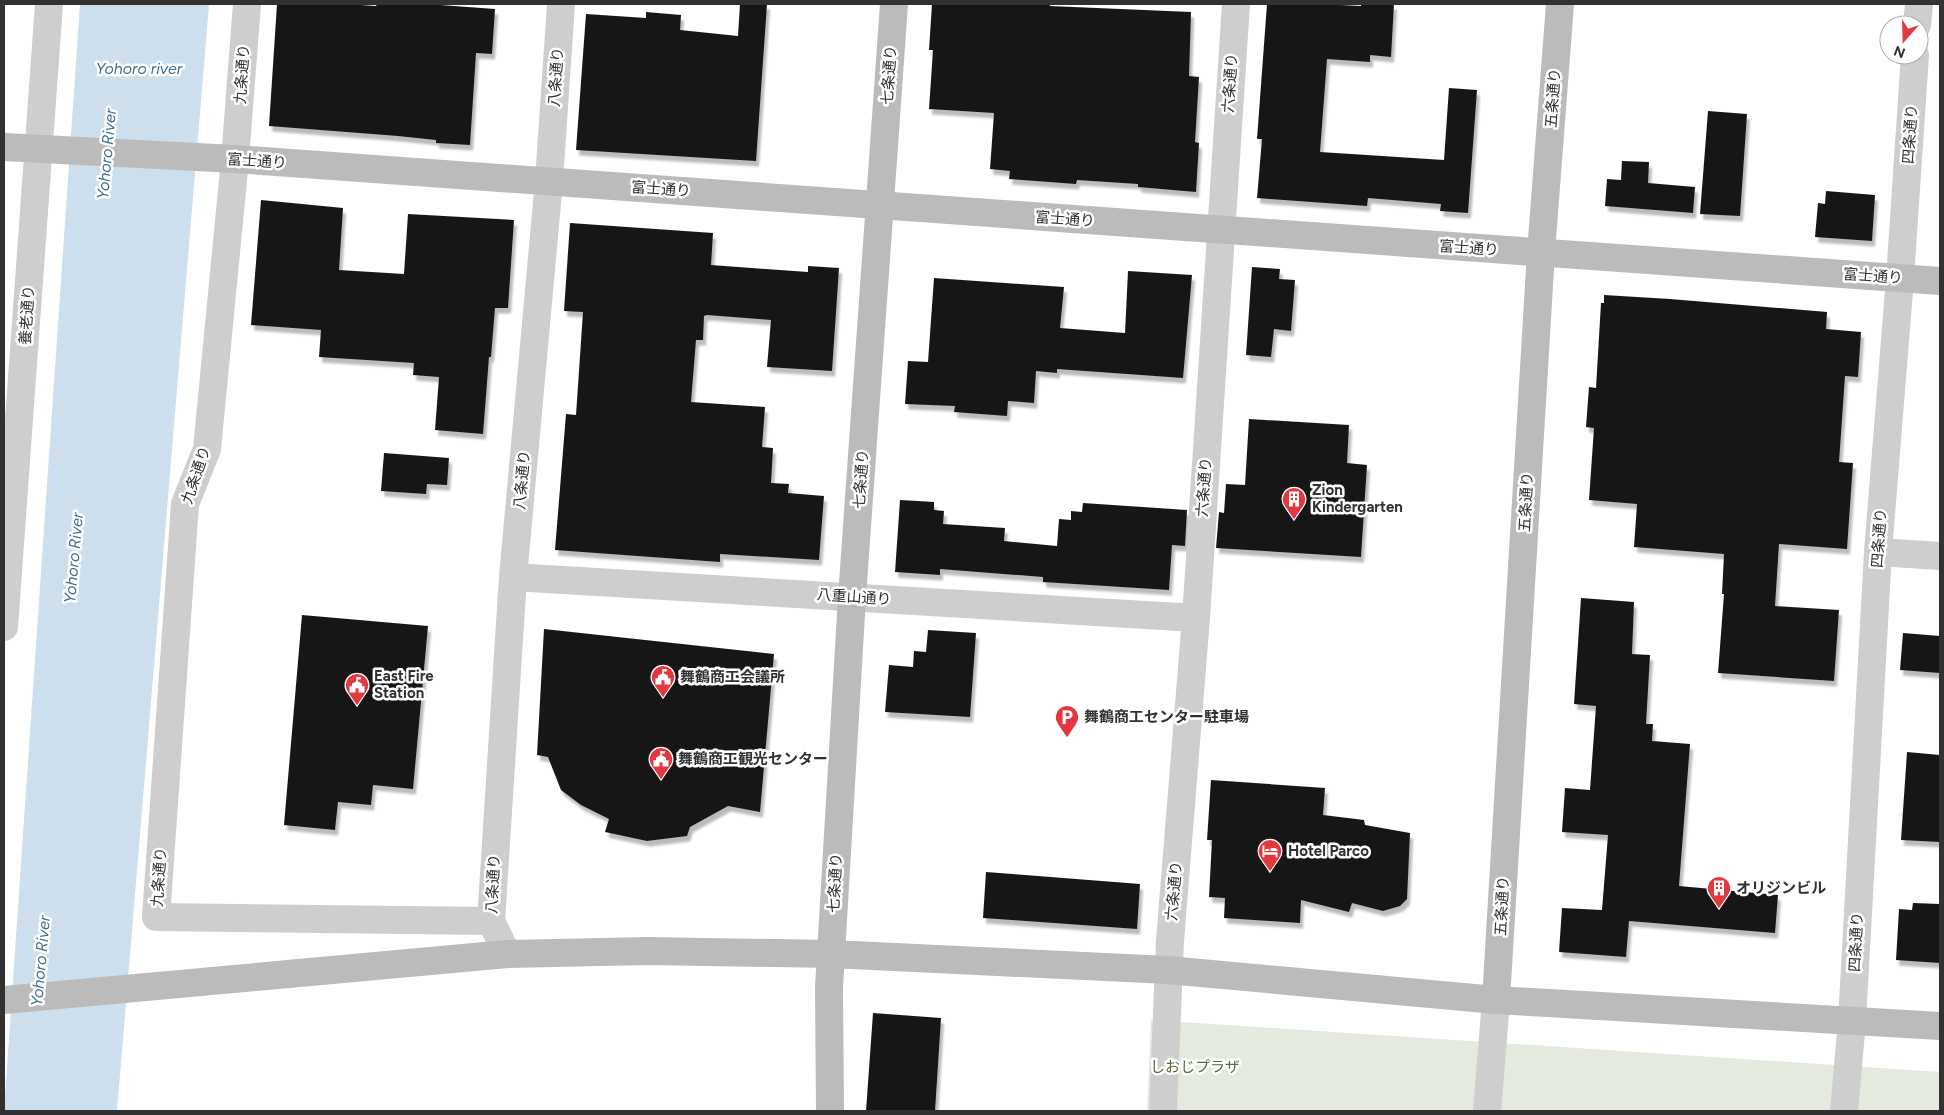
<svg xmlns="http://www.w3.org/2000/svg" width="1944" height="1115" viewBox="0 0 1944 1115" font-family="Figtree,'Noto Sans JP',sans-serif">
	<defs>
		<filter id="shadow"><feDropShadow dx="3" dy="5.5" stdDeviation="1" flood-color="#0004"/></filter>
	</defs>
	<rect width="100%" height="100%" fill="#fff"/>
	<!-- green -->
	<path fill="#e4eadd" d="M 1151,1020 L 1940,1072 L 1940,1111 L 1147,1111 Z"/>
	<!-- water -->
	<path fill="#cddfec" d="M 80,4 L 209,4 L 117,1111 L 4,1111 Z"/>
	<!-- building -->
	<path fill="#181818" filter="url(#shadow)" d="M 277,4 L 346,4 L 376,6 L 377,4 L 427,4 L 495,9 L 492,54 L 476,53 L 470,145 L 436,143 L 436,140 L 398,136 L 269,126 Z
		M 740,4 L 767,4 L 756,161 L 576,150 L 586,14 L 646,18 L 646,12 L 681,15 L 680,30 L 738,36 Z
		M 932,4 L 1050,4 L 1050,6 L 1191,12 L 1189,76 L 1199,77 L 1195,142 L 1199,143 L 1196,192 L 1138,187 L 1138,184 L 1077,180 L 1076,184 L 1009,179 L 1010,171 L 990,169 L 994,113 L 929,109 L 933,50 L 929,50 Z
		M 1267,4 L 1322,4 L 1361,6 L 1361,4 L 1394,4 L 1391,57 L 1370,55 L 1370,62 L 1327,59 L 1320,152 L 1444,160 L 1449,88 L 1477,90 L 1468,213 L 1440,211 L 1441,204 L 1368,198 L 1367,206 L 1257,198 L 1262,139 L 1257,139 Z
		M 1708,111 L 1747,114 L 1740,216 L 1700,214 Z
		M 1622,161 L 1649,162 L 1648,183 L 1695,187 L 1693,213 L 1605,206 L 1607,179 L 1621,180 Z
		M 1826,191 L 1875,195 L 1872,241 L 1815,237 L 1818,203 L 1825,204 Z
		M 261,200 L 343,208 L 339,270 L 404,274 L 408,214 L 514,220 L 508,308 L 495,308 L 491,357 L 489,357 L 483,434 L 435,430 L 439,377 L 413,375 L 414,363 L 319,357 L 321,330 L 251,325 Z
		M 570,223 L 713,233 L 711,265 L 808,272 L 808,266 L 839,268 L 832,371 L 767,367 L 771,320 L 707,315 L 704,316 L 703,340 L 696,340 L 691,402 L 765,407 L 762,447 L 773,448 L 771,483 L 789,484 L 788,493 L 824,496 L 819,560 L 720,554 L 720,562 L 555,550 L 566,414 L 576,415 L 583,312 L 564,311 Z
		M 1252,267 L 1280,269 L 1279,279 L 1295,280 L 1291,331 L 1274,329 L 1271,357 L 1246,355 Z
		M 1128,271 L 1192,275 L 1183,378 L 1057,369 L 1057,373 L 1036,371 L 1034,403 L 1008,401 L 1007,416 L 954,412 L 955,406 L 905,404 L 908,361 L 928,362 L 934,278 L 1064,287 L 1060,328 L 1125,333 Z
		M 1604,295 L 1670,299 L 1827,312 L 1826,329 L 1861,332 L 1858,377 L 1845,376 L 1839,462 L 1853,463 L 1847,549 L 1779,544 L 1775,606 L 1839,610 L 1834,681 L 1718,673 L 1724,594 L 1722,594 L 1724,554 L 1634,547 L 1637,504 L 1589,500 L 1594,428 L 1586,427 L 1589,387 L 1596,388 L 1601,303 L 1604,303 Z
		M 1249,419 L 1349,425 L 1347,463 L 1367,465 L 1361,557 L 1216,548 L 1219,512 L 1224,513 L 1226,484 L 1245,485 Z
		M 384,453 L 449,458 L 447,485 L 427,484 L 426,494 L 381,491 Z
		M 900,500 L 934,502 L 934,510 L 944,511 L 943,524 L 1005,528 L 1004,541 L 1057,546 L 1059,519 L 1071,520 L 1071,511 L 1082,512 L 1083,503 L 1187,510 L 1185,546 L 1172,545 L 1169,590 L 1043,582 L 1043,577 L 940,569 L 940,575 L 895,572 Z
		M 1581,598 L 1634,602 L 1632,654 L 1650,655 L 1646,724 L 1653,724 L 1652,741 L 1690,744 L 1679,886 L 1778,895 L 1775,933 L 1629,921 L 1626,957 L 1559,952 L 1562,908 L 1602,910 L 1608,835 L 1562,832 L 1565,788 L 1590,790 L 1596,706 L 1574,704 Z
		M 302,615 L 428,626 L 413,789 L 373,785 L 371,805 L 338,802 L 335,830 L 284,825 Z
		M 544,629 L 774,654 L 760,812 L 728,806 L 690,827 L 687,836 L 647,841 L 605,832 L 609,819 L 581,805 L 561,790 L 548,757 L 537,755 Z
		M 928,630 L 976,633 L 970,717 L 885,712 L 889,665 L 913,667 L 914,651 L 926,652 Z
		M 1903,633 L 1940,636 L 1940,673 L 1900,670 Z
		M 1907,752 L 1940,755 L 1940,842 L 1901,840 Z
		M 1211,780 L 1325,788 L 1323,815 L 1364,820 L 1365,825 L 1410,833 L 1407,899 L 1400,906 L 1383,911 L 1352,903 L 1349,912 L 1301,900 L 1300,923 L 1224,918 L 1225,898 L 1209,897 L 1212,840 L 1207,840 Z
		M 986,872 L 1140,884 L 1137,929 L 983,918 Z
		M 1913,903 L 1940,904 L 1940,963 L 1896,960 L 1899,909 L 1912,910 Z
		M 873,1013 L 941,1018 L 935,1111 L 866,1111 Z"/>
	<g fill="none" stroke-linecap="round" stroke-linejoin="round">
		<!-- street -->
		<path stroke="#cecece" stroke-width="28" d="M 247,4 L 235,159 L 207,449 L 185,504 L 156,917 L 491,921
			M 1917,25 L 1919,4
			M 1878,552 L 1940,556
			M 513,577 L 1196,618
			M 4,627 L 49,4
			M 507,954 L 491,921 L 513,577 L 549,181 L 561,4
			M 1163,1111 L 1170,941 L 1196,618 L 1236,4
			M 1487,1111 L 1496,1000
			M 1844,1111 L 1852,1021 L 1878,552 L 1900,278 L 1915,55"/>
		<!-- secondary -->
		<path stroke="#bbb" stroke-width="28" d="M 4,147 L 235,159 L 1940,281
			M 4,1000 L 507,954 L 648,951 L 831,954 L 1168,970 L 1496,1000 L 1940,1026
			M 1496,1000 L 1541,252 L 1560,4
			M 830,1111 L 829,988 L 852,597 L 894,4"/>
	</g>
	<!-- icons -->
	<defs>
		<g id="building-pin" transform="scale(1.25)"><path d="M0 17L-7.5 6A9.5 9.5 0 1 1 7.5 6Z" fill="#e23941" stroke="#fff"/><path d="M-4-6H4V6H1V3H-1V6H-4ZM-2.5-4.3h1.7v1.8h-1.7ZM.8-4.3h1.7v1.8H.8ZM-2.5-1h1.7V.8h-1.7ZM.8-1h1.7V.8H.8Z" fill="#fff"/></g>
		<g id="civic-pin" transform="scale(1.25)"><path d="M0 17L-7.5 6A9.5 9.5 0 1 1 7.5 6Z" fill="#e23941" stroke="#fff"/><path d="M-.6-6.5H3V-4.5H.6V-3L4-1V1h2V6H-6V1h2V-1L-.6-3ZM-1.2 2.5V6h2.4V2.5Z" fill="#fff"/></g>
		<g id="parking-pin" transform="scale(1.25)"><path d="M0 17L-7.5 6A9.5 9.5 0 1 1 7.5 6Z" fill="#e23941" stroke="#fff"/><path d="M-3.5-5.5H1a3.5 3.5 0 0 1 0 7H-1V5.5H-3.5ZM-1-3.4V-.6H.8a1.4 1.4 0 0 0 0-2.8Z" fill="#fff"/></g>
		<g id="hotel-pin" transform="scale(1.25)"><path d="M0 17L-7.5 6A9.5 9.5 0 1 1 7.5 6Z" fill="#e23941" stroke="#fff"/><path d="M-6-4.5h1.5V1H6V5H4.5V3h-9V5H-6ZM-4 0a1.8 1.8 0 1 1 3.6 0ZM.5 0V-2.5h3Q6-2.5 6 0Z" fill="#fff"/></g>
	</defs>
	<g fill-rule="evenodd">
		<use href="#building-pin" x="1294" y="499"/>
		<use href="#civic-pin" x="663" y="677"/>
		<use href="#civic-pin" x="357" y="685"/>
		<use href="#parking-pin" x="1067" y="717"/>
		<use href="#civic-pin" x="661" y="759"/>
		<use href="#hotel-pin" x="1270" y="851"/>
		<use href="#building-pin" x="1719" y="888"/>
	</g>
	<g text-anchor="middle" stroke-width="5" stroke-linejoin="round" paint-order="stroke">
		<!-- street labels -->
		<g font-size="15" fill="#313131" stroke="#fff">
			<text transform="translate(242 74) rotate(-86)" y="5">九条通り</text>
			<text transform="translate(889 75) rotate(-86)" y="5">七条通り</text>
			<text transform="translate(556 77) rotate(-86)" y="5">八条通り</text>
			<text transform="translate(1230 83) rotate(-86)" y="5">六条通り</text>
			<text transform="translate(1553 98) rotate(-86)" y="5">五条通り</text>
			<text transform="translate(1910 134) rotate(-86)" y="5">四条通り</text>
			<text transform="translate(257 161) rotate(4)" y="5">富士通り</text>
			<text transform="translate(661 189) rotate(4)" y="5">富士通り</text>
			<text transform="translate(1065 219) rotate(4)" y="5">富士通り</text>
			<text transform="translate(1469 248) rotate(4)" y="5">富士通り</text>
			<text transform="translate(1873 276) rotate(4)" y="5">富士通り</text>
			<text transform="translate(27 315) rotate(-86)" y="5">養老通り</text>
			<text transform="translate(196 475) rotate(-71)" y="5">九条通り</text>
			<text transform="translate(861 479) rotate(-86)" y="5">七条通り</text>
			<text transform="translate(522 480) rotate(-85)" y="5">八条通り</text>
			<text transform="translate(1204 487) rotate(-86)" y="5">六条通り</text>
			<text transform="translate(1526 502) rotate(-87)" y="5">五条通り</text>
			<text transform="translate(1879 538) rotate(-86)" y="5">四条通り</text>
			<text transform="translate(854 597) rotate(4)" y="5">八重山通り</text>
			<text transform="translate(159 877) rotate(-86)" y="5">九条通り</text>
			<text transform="translate(835 883) rotate(-87)" y="5">七条通り</text>
			<text transform="translate(493 884) rotate(-87)" y="5">八条通り</text>
			<text transform="translate(1174 891) rotate(-85)" y="5">六条通り</text>
			<text transform="translate(1502 906) rotate(-87)" y="5">五条通り</text>
			<text transform="translate(1856 942) rotate(-87)" y="5">四条通り</text>
		</g>
		<!-- poi labels -->
		<g font-size="15" font-weight="bold" fill="#313131" stroke="#fff" text-anchor="start">
			<text x="1312" y="495">Zion<tspan x="1312" dy="17">Kindergarten</tspan></text>
			<text x="374" y="681">East Fire<tspan x="374" dy="17">Station</tspan></text>
			<text x="680" y="682">舞鶴商工会議所</text>
			<text x="1084" y="722">舞鶴商工センター駐車場</text>
			<text x="678" y="764">舞鶴商工観光センター</text>
			<text x="1288" y="856">Hotel Parco</text>
			<text x="1736" y="893">オリジンビル</text>
		</g>
		<!-- park labels -->
		<g font-size="15" fill="#536c3e" stroke="#fff">
			<text x="1195" y="1072">しおじプラザ</text>
		</g>
		<!-- water labels -->
		<g font-size="16" font-style="italic" fill="#3f7092" stroke="#fff">
			<text x="139" y="74">Yohoro river</text>
			<text transform="translate(106 154) rotate(-85)" y="6">Yohoro River</text>
			<text transform="translate(73 558) rotate(-85)" y="6">Yohoro River</text>
			<text transform="translate(40 961) rotate(-85)" y="6">Yohoro River</text>
		</g>
	</g>
	<!-- border -->
	<rect width="1944" height="1115" fill="none" stroke="#313131" stroke-width="10"/>
	<!-- north arrow -->
	<g transform="translate(1904 40) rotate(200)"><circle r="24" fill="#ffffff" stroke="#adadad"/>
	<path d="M0-4L9 19L0 12L-9 19Z" fill="#e23941"/>
	<text y="-8" font-size="14" font-weight="bold" text-anchor="middle" fill="#313131">N</text>
	</g>
</svg>
